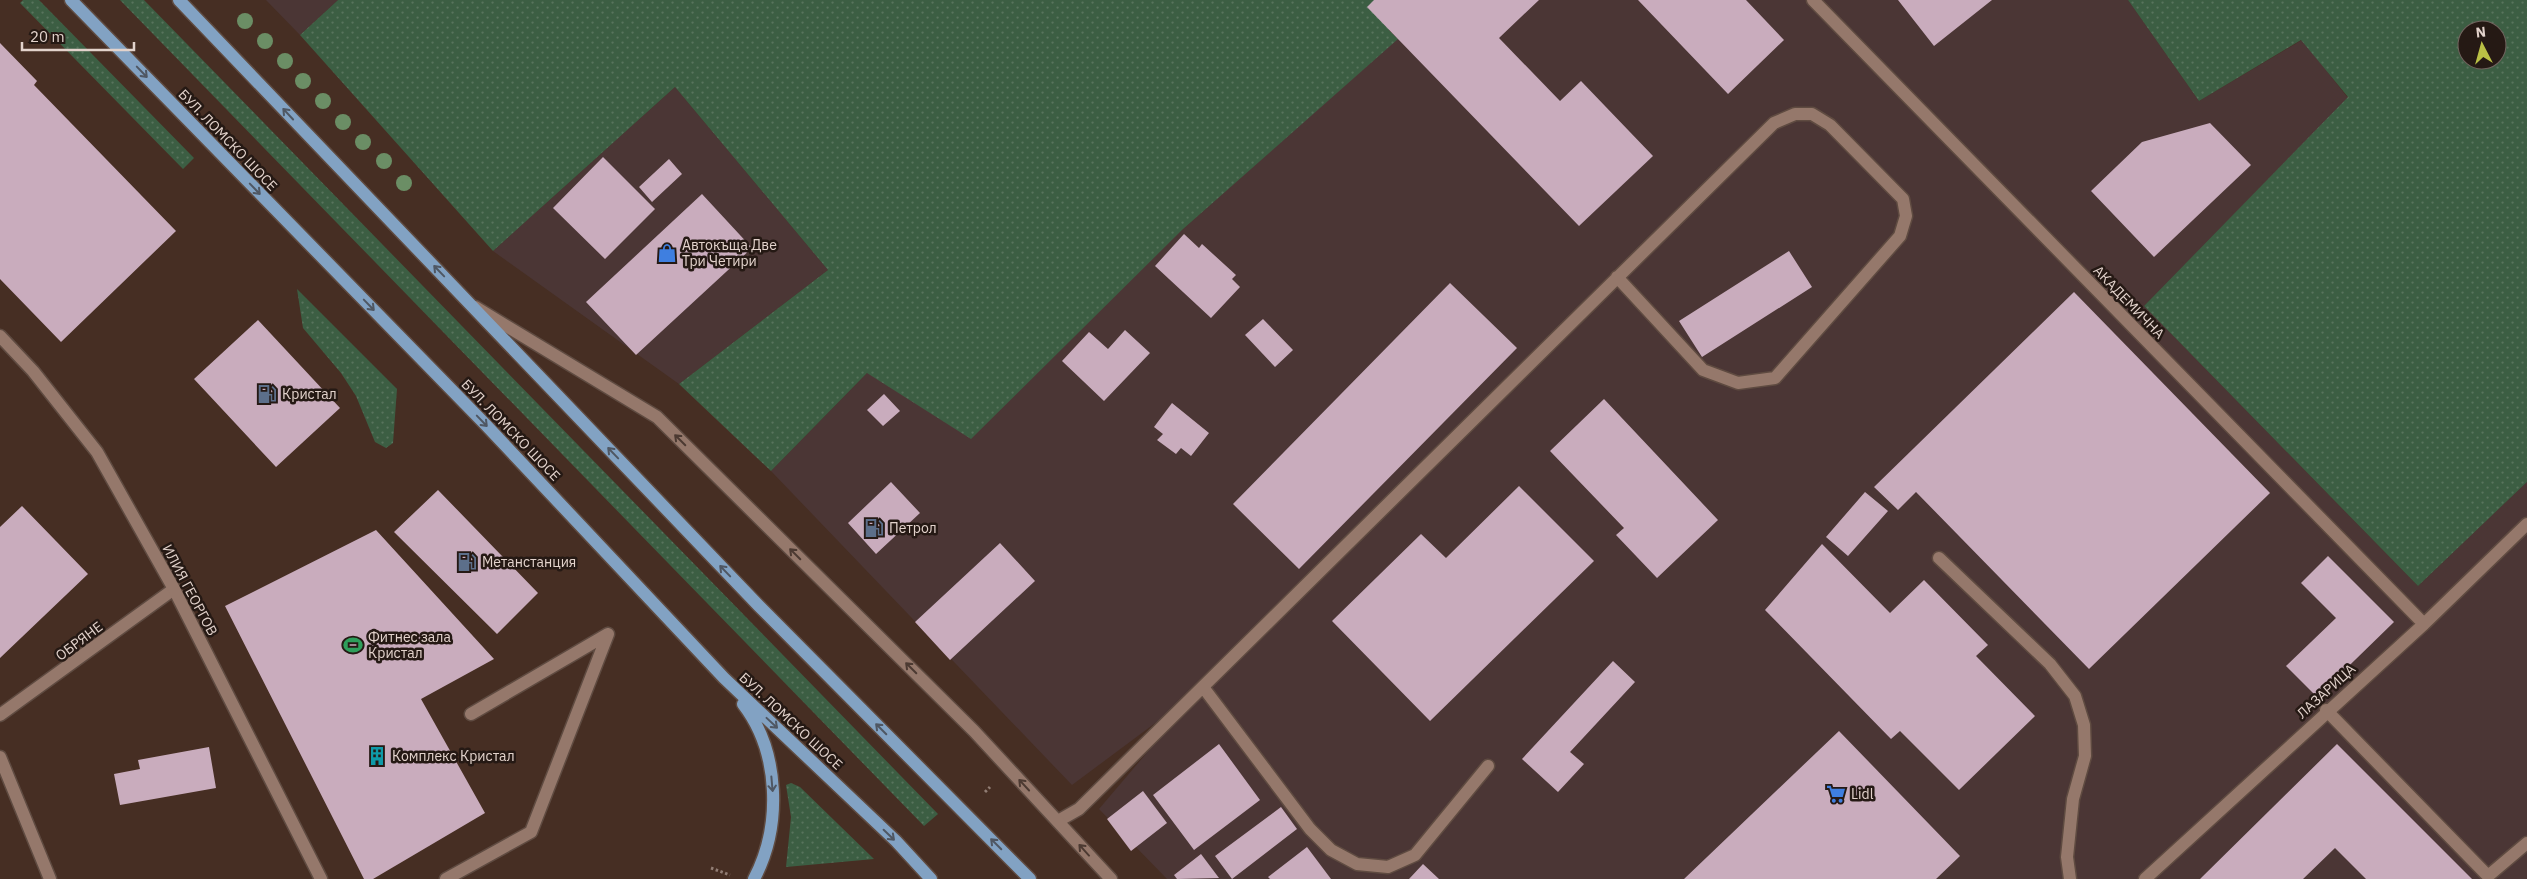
<svg xmlns="http://www.w3.org/2000/svg" width="2527" height="879" viewBox="0 0 2527 879" font-family="'IBM Plex Sans',sans-serif">
	<defs>
		<pattern id="grass-dots" width="8" height="8" patternUnits="userSpaceOnUse" patternTransform="scale(1.25)"><rect width="8" height="8" fill="#3c5e43"/><path d="M2 2h.1M6 6h.1" fill="none" stroke="#58745d" stroke-width="1.8" stroke-linecap="round"/></pattern>
	</defs>
	<rect width="100%" height="100%" fill="#462e23"/>
	<!-- commercial -->
	<path fill="#4b3635" d="M 266,0 L 338,0 L 300,35 Z
		M 1419,0 L 2128,0 L 2199,101 L 2302,40 L 2348,98 L 2144,306 L 2418,586 L 2527,482 L 2527,879 L 1167,879 L 1099,809 L 1201,689 L 1072,785 L 771,471 L 867,373 L 1182,230 L 1397,39 L 1389,29 Z
		M 675,87 L 828,270 L 679,384 L 493,251 Z"/>
	<!-- grass -->
	<path fill="url(#grass-dots)" fill-rule="evenodd" d="M 23,0 L 39,0 L 194,158 L 183,169 L 20,3 Z
		M 120,0 L 144,0 L 938,814 L 924,826 Z
		M 338,0 L 1419,0 L 1389,30 L 1398,39 L 1182,230 L 971,439 L 867,373 L 771,471 L 679,384 L 828,270 L 675,87 L 493,251 L 300,35 Z
		M 2128,0 L 2527,0 L 2527,482 L 2418,586 L 2144,306 L 2348,97 L 2301,40 L 2199,101 ZM 2467,30 L 2497,30 L 2497,60 L 2467,60 Z
		M 297,289 L 397,389 L 393,443 L 386,448 L 375,442 L 356,396 L 341,373 L 303,328 Z
		M 791,783 L 800,787 L 874,859 L 786,867 L 791,817 L 786,785 Z"/>
	<!-- building -->
	<path fill="#c9acbd" d="M 1374,0 L 1539,0 L 1499,38 L 1560,101 L 1581,81 L 1653,156 L 1579,226 L 1367,7 Z
		M 1638,0 L 1746,0 L 1784,40 L 1728,94 Z
		M 1898,0 L 1992,0 L 1934,46 Z
		M 0,43 L 37,81 L 34,85 L 176,231 L 61,342 L 0,279 Z
		M 2210,123 L 2251,165 L 2154,257 L 2091,191 L 2142,142 Z
		M 603,157 L 655,209 L 605,259 L 553,208 Z
		M 669,159 L 682,174 L 652,202 L 639,187 Z
		M 702,194 L 752,248 L 636,355 L 586,302 Z
		M 1184,234 L 1199,248 L 1202,244 L 1236,275 L 1232,279 L 1240,287 L 1211,318 L 1155,266 Z
		M 1789,251 L 1812,287 L 1702,357 L 1679,321 Z
		M 1450,283 L 1517,348 L 1299,569 L 1233,504 Z
		M 2074,292 L 2270,493 L 2089,669 L 1916,492 L 1898,510 L 1874,487 Z
		M 1263,319 L 1293,350 L 1275,367 L 1245,335 Z
		M 258,320 L 340,408 L 276,467 L 194,379 Z
		M 1125,330 L 1150,353 L 1104,401 L 1062,361 L 1089,332 L 1108,349 Z
		M 884,394 L 900,411 L 883,426 L 867,410 Z
		M 1604,399 L 1718,520 L 1657,578 L 1616,535 L 1624,528 L 1550,451 Z
		M 1172,403 L 1209,433 L 1191,456 L 1181,448 L 1176,454 L 1157,440 L 1163,434 L 1154,427 Z
		M 891,482 L 920,513 L 876,554 L 848,523 Z
		M 1519,486 L 1594,561 L 1430,721 L 1332,621 L 1421,534 L 1446,558 Z
		M 438,490 L 538,593 L 497,634 L 394,532 Z
		M 1865,492 L 1888,511 L 1848,556 L 1826,537 Z
		M 22,506 L 88,574 L 0,658 L 0,527 Z
		M 376,530 L 494,659 L 421,699 L 485,813 L 373,879 L 364,879 L 225,606 Z
		M 1000,543 L 1035,581 L 950,660 L 915,622 Z
		M 1822,544 L 1890,613 L 1924,580 L 1988,645 L 1976,656 L 2035,716 L 1959,790 L 1900,731 L 1891,739 L 1765,610 Z
		M 2328,556 L 2394,622 L 2317,697 L 2286,666 L 2336,618 L 2301,583 Z
		M 1613,661 L 1635,682 L 1570,752 L 1584,764 L 1558,792 L 1522,759 Z
		M 1839,731 L 1960,856 L 1936,879 L 1684,879 Z
		M 1219,744 L 1260,800 L 1194,850 L 1153,795 Z
		M 2337,744 L 2472,879 L 2366,879 L 2335,848 L 2303,879 L 2200,879 Z
		M 209,747 L 216,788 L 120,805 L 114,774 L 140,769 L 138,760 Z
		M 1143,791 L 1167,823 L 1131,851 L 1107,819 Z
		M 1281,807 L 1297,829 L 1232,879 L 1215,856 Z
		M 1307,847 L 1331,879 L 1270,879 L 1268,877 Z
		M 1201,854 L 1219,878 L 1177,879 L 1174,875 Z
		M 1423,864 L 1439,879 L 1409,879 Z"/>
	<g fill="none" stroke-linecap="round" stroke-linejoin="round">
		<!-- service casing -->
		<g stroke="#5f4b41" stroke-width="15">
			<path id="service" d="M 1939,558 L 2050,664 L 2075,696 L 2084,725 L 2085,756 L 2073,799 L 2067,857 L 2070,879
				M 1203,687 L 1310,829 L 1331,850 L 1357,864 L 1388,867 L 1415,855 L 1488,766
				M 2326,710 L 2488,876 L 2527,843
				M 471,714 L 608,634
				M 0,757 L 50,879
				M 1058,821 L 1079,809 L 1774,123 L 1795,114 L 1812,114 L 1830,125 L 1903,199 L 1906,216 L 1900,236 L 1775,378 L 1738,383 L 1703,370 L 1617,277
				M 446,879 L 531,832 L 608,634"/>
		</g>
		<!-- minor casing -->
		<g stroke="#5f4b41" stroke-width="15">
			<path id="minor" d="M 1813,0 L 2424,624
				M 475,307 L 657,417 L 974,731 L 1111,879
				M 0,715 L 174,589
				M 2145,879 L 2424,624 L 2527,524"/>
		</g>
		<!-- tertiary casing -->
		<g stroke="#5f4b41" stroke-width="15">
			<path id="tertiary" d="M 0,336 L 33,371 L 97,452 L 174,589 L 321,879"/>
		</g>
		<!-- primary casing -->
		<g stroke="#5f4b41" stroke-width="15">
			<path id="primary" d="M 71,0 L 485,424 L 724,678 L 896,841 L 931,879
				M 179,0 L 759,606 L 1030,879
				M 743,704 C 780,752 782,826 754,879"/>
		</g>
		<!-- path -->
		<path stroke="#917d74" stroke-width="3" stroke-dasharray="2.5 2.5" stroke-linecap="butt" d="M 985,792 L 990,787
			M 711,868 L 730,875"/>
		<!-- service -->
		<use href="#service" stroke="#95786b" stroke-width="12"/>
		<!-- minor -->
		<use href="#minor" stroke="#95786b" stroke-width="12"/>
		<!-- tertiary -->
		<use href="#tertiary" stroke="#95786b" stroke-width="12"/>
		<!-- primary -->
		<use href="#primary" stroke="#82a2c3" stroke-width="12"/>
	</g>
	<!-- trees -->
	<g fill="#6b8e65">
		<circle cx="245" cy="21" r="8"/>
		<circle cx="265" cy="41" r="8"/>
		<circle cx="285" cy="61" r="8"/>
		<circle cx="303" cy="81" r="8"/>
		<circle cx="323" cy="101" r="8"/>
		<circle cx="343" cy="122" r="8"/>
		<circle cx="363" cy="142" r="8"/>
		<circle cx="384" cy="161" r="8"/>
		<circle cx="404" cy="183" r="8"/>
	</g>
	<!-- one-way arrows -->
	<defs><path id="oneway-shaft" d="M-6 0H5M1.5-3L5.5 0L1.5 3" fill="none" stroke-width="1.6" stroke-linecap="round" stroke-linejoin="round" transform="scale(1.25)"/></defs>
	<g stroke="#4f5763">
		<use href="#oneway-shaft" transform="translate(142 72) rotate(46)"/>
		<use href="#oneway-shaft" transform="translate(288 114) rotate(-133)"/>
		<use href="#oneway-shaft" transform="translate(255 189) rotate(46)"/>
		<use href="#oneway-shaft" transform="translate(439 271) rotate(-134)"/>
		<use href="#oneway-shaft" transform="translate(369 305) rotate(46)"/>
		<use href="#oneway-shaft" transform="translate(482 421) rotate(46)"/>
		<use href="#oneway-shaft" transform="translate(613 453) rotate(-134)"/>
		<use href="#oneway-shaft" transform="translate(725 571) rotate(-134)"/>
		<use href="#oneway-shaft" transform="translate(772 723) rotate(43)"/>
		<use href="#oneway-shaft" transform="translate(881 729) rotate(-135)"/>
		<use href="#oneway-shaft" transform="translate(772 784) rotate(85)"/>
		<use href="#oneway-shaft" transform="translate(889 835) rotate(44)"/>
		<use href="#oneway-shaft" transform="translate(996 844) rotate(-135)"/>
	</g>
	<g stroke="#4c3a32">
		<use href="#oneway-shaft" transform="translate(680 440) rotate(-135)"/>
		<use href="#oneway-shaft" transform="translate(795 554) rotate(-135)"/>
		<use href="#oneway-shaft" transform="translate(911 668) rotate(-135)"/>
		<use href="#oneway-shaft" transform="translate(1024 785) rotate(-133)"/>
		<use href="#oneway-shaft" transform="translate(1084 850) rotate(-132)"/>
	</g>
	<!-- icons -->
	<defs>
		<g id="shop-bare" transform="scale(1.5)"><path d="M-5-2.5h2.3a2.7 3.5 0 0 1 5.4 0H5L5.5 6h-11ZM-1.5-2.5h3a1.5 2.3 0 0 0-3 0Z" fill="#3f7fe0" stroke="#251914" stroke-width="2.5" paint-order="stroke"/></g>
		<g id="fuel-bare" transform="scale(1.5)"><path d="M-5.5-6h7V0h2V4h1.3V-2.5L3-4.5l.8-.8L6-3V5H2.5V1h-1V6h-7ZM-4.2-4.7v3.2H.2V-4.7Z" fill="#5c6f8a" stroke="#251914" stroke-width="2.5" paint-order="stroke"/></g>
		<g id="stadium-bare" transform="scale(1.5)"><path d="M0-5a6.5 5 0 1 0 0 10a6.5 5 0 1 0 0-10ZM-3.5-1.8h7v3.6h-7Z" fill="#2e9e5b" stroke="#251914" stroke-width="2.5" paint-order="stroke"/></g>
		<g id="building-bare" transform="scale(1.5)"><path d="M-4-6H4V6H1V3H-1V6H-4ZM-2.5-4.3h1.7v1.8h-1.7ZM.8-4.3h1.7v1.8H.8ZM-2.5-1h1.7V.8h-1.7ZM.8-1h1.7V.8H.8Z" fill="#0f9aa8" stroke="#251914" stroke-width="2.5" paint-order="stroke"/></g>
		<g id="supermarket-bare" transform="scale(1.5)"><path d="M-6-5.5h2.5l.6 2H6L4.5 2H-2.5L-4.4-4H-6ZM-1.5 3.2a1.3 1.3 0 1 0 .1 0ZM3 3.2a1.3 1.3 0 1 0 .1 0Z" fill="#3f7fe0" stroke="#251914" stroke-width="2.5" paint-order="stroke"/></g>
	</defs>
	<g fill-rule="evenodd">
		<use href="#shop-bare" x="667" y="253"/>
		<use href="#fuel-bare" x="267" y="394"/>
		<use href="#fuel-bare" x="874" y="528"/>
		<use href="#fuel-bare" x="467" y="562"/>
		<use href="#stadium-bare" x="353" y="645"/>
		<use href="#building-bare" x="377" y="756"/>
		<use href="#supermarket-bare" x="1836" y="794"/>
	</g>
	<g text-anchor="middle" stroke-width="5" stroke-linejoin="round" paint-order="stroke">
		<!-- street labels -->
		<g font-size="14" fill="#e3d3cc" stroke="#251914">
			<text transform="translate(228 140) rotate(46)" y="5">БУЛ. ЛОМСКО ШОСЕ</text>
			<text transform="translate(2129 302) rotate(46)" y="5">АКАДЕМИЧНА</text>
			<text transform="translate(511 430) rotate(46)" y="5">БУЛ. ЛОМСКО ШОСЕ</text>
			<text transform="translate(190 590) rotate(62)" y="5">ИЛИЯ ГЕОРГОВ</text>
			<text transform="translate(79 641) rotate(-37)" y="5">ОБРЯНЕ</text>
			<text transform="translate(2326 691) rotate(-42)" y="5">ЛАЗАРИЦА</text>
			<text transform="translate(791 721) rotate(43)" y="5">БУЛ. ЛОМСКО ШОСЕ</text>
		</g>
		<!-- poi labels -->
		<g font-size="14" fill="#e3d3cc" stroke="#251914" text-anchor="start">
			<text x="682" y="250">Автокъща Две<tspan x="682" dy="16">Три Четири</tspan></text>
			<text x="282" y="399">Кристал</text>
			<text x="889" y="533">Петрол</text>
			<text x="482" y="567">Метанстанция</text>
			<text x="368" y="642">Фитнес зала<tspan x="368" dy="16">Кристал</tspan></text>
			<text x="392" y="761">Комплекс Кристал</text>
			<text x="1851" y="799">Lidl</text>
		</g>
	</g>
	<!-- north arrow -->
	<g transform="translate(2482 45) rotate(354)"><circle r="24" fill="#251914" stroke="#71635e"/>
	<path d="M0-4L9 19L0 12L-9 19Z" fill="#bac045"/>
	<text y="-8" font-size="14" font-weight="bold" text-anchor="middle" fill="#e3d3cc">N</text>
	</g>
	<!-- scale -->
	<path d="M22 42v8h112v-8" fill="none" stroke="#e3d3cc" stroke-width="2.5"/>
	<text x="30" y="42" font-size="15" fill="#e3d3cc" stroke="#251914" stroke-width="4" paint-order="stroke">20 m</text>
</svg>
